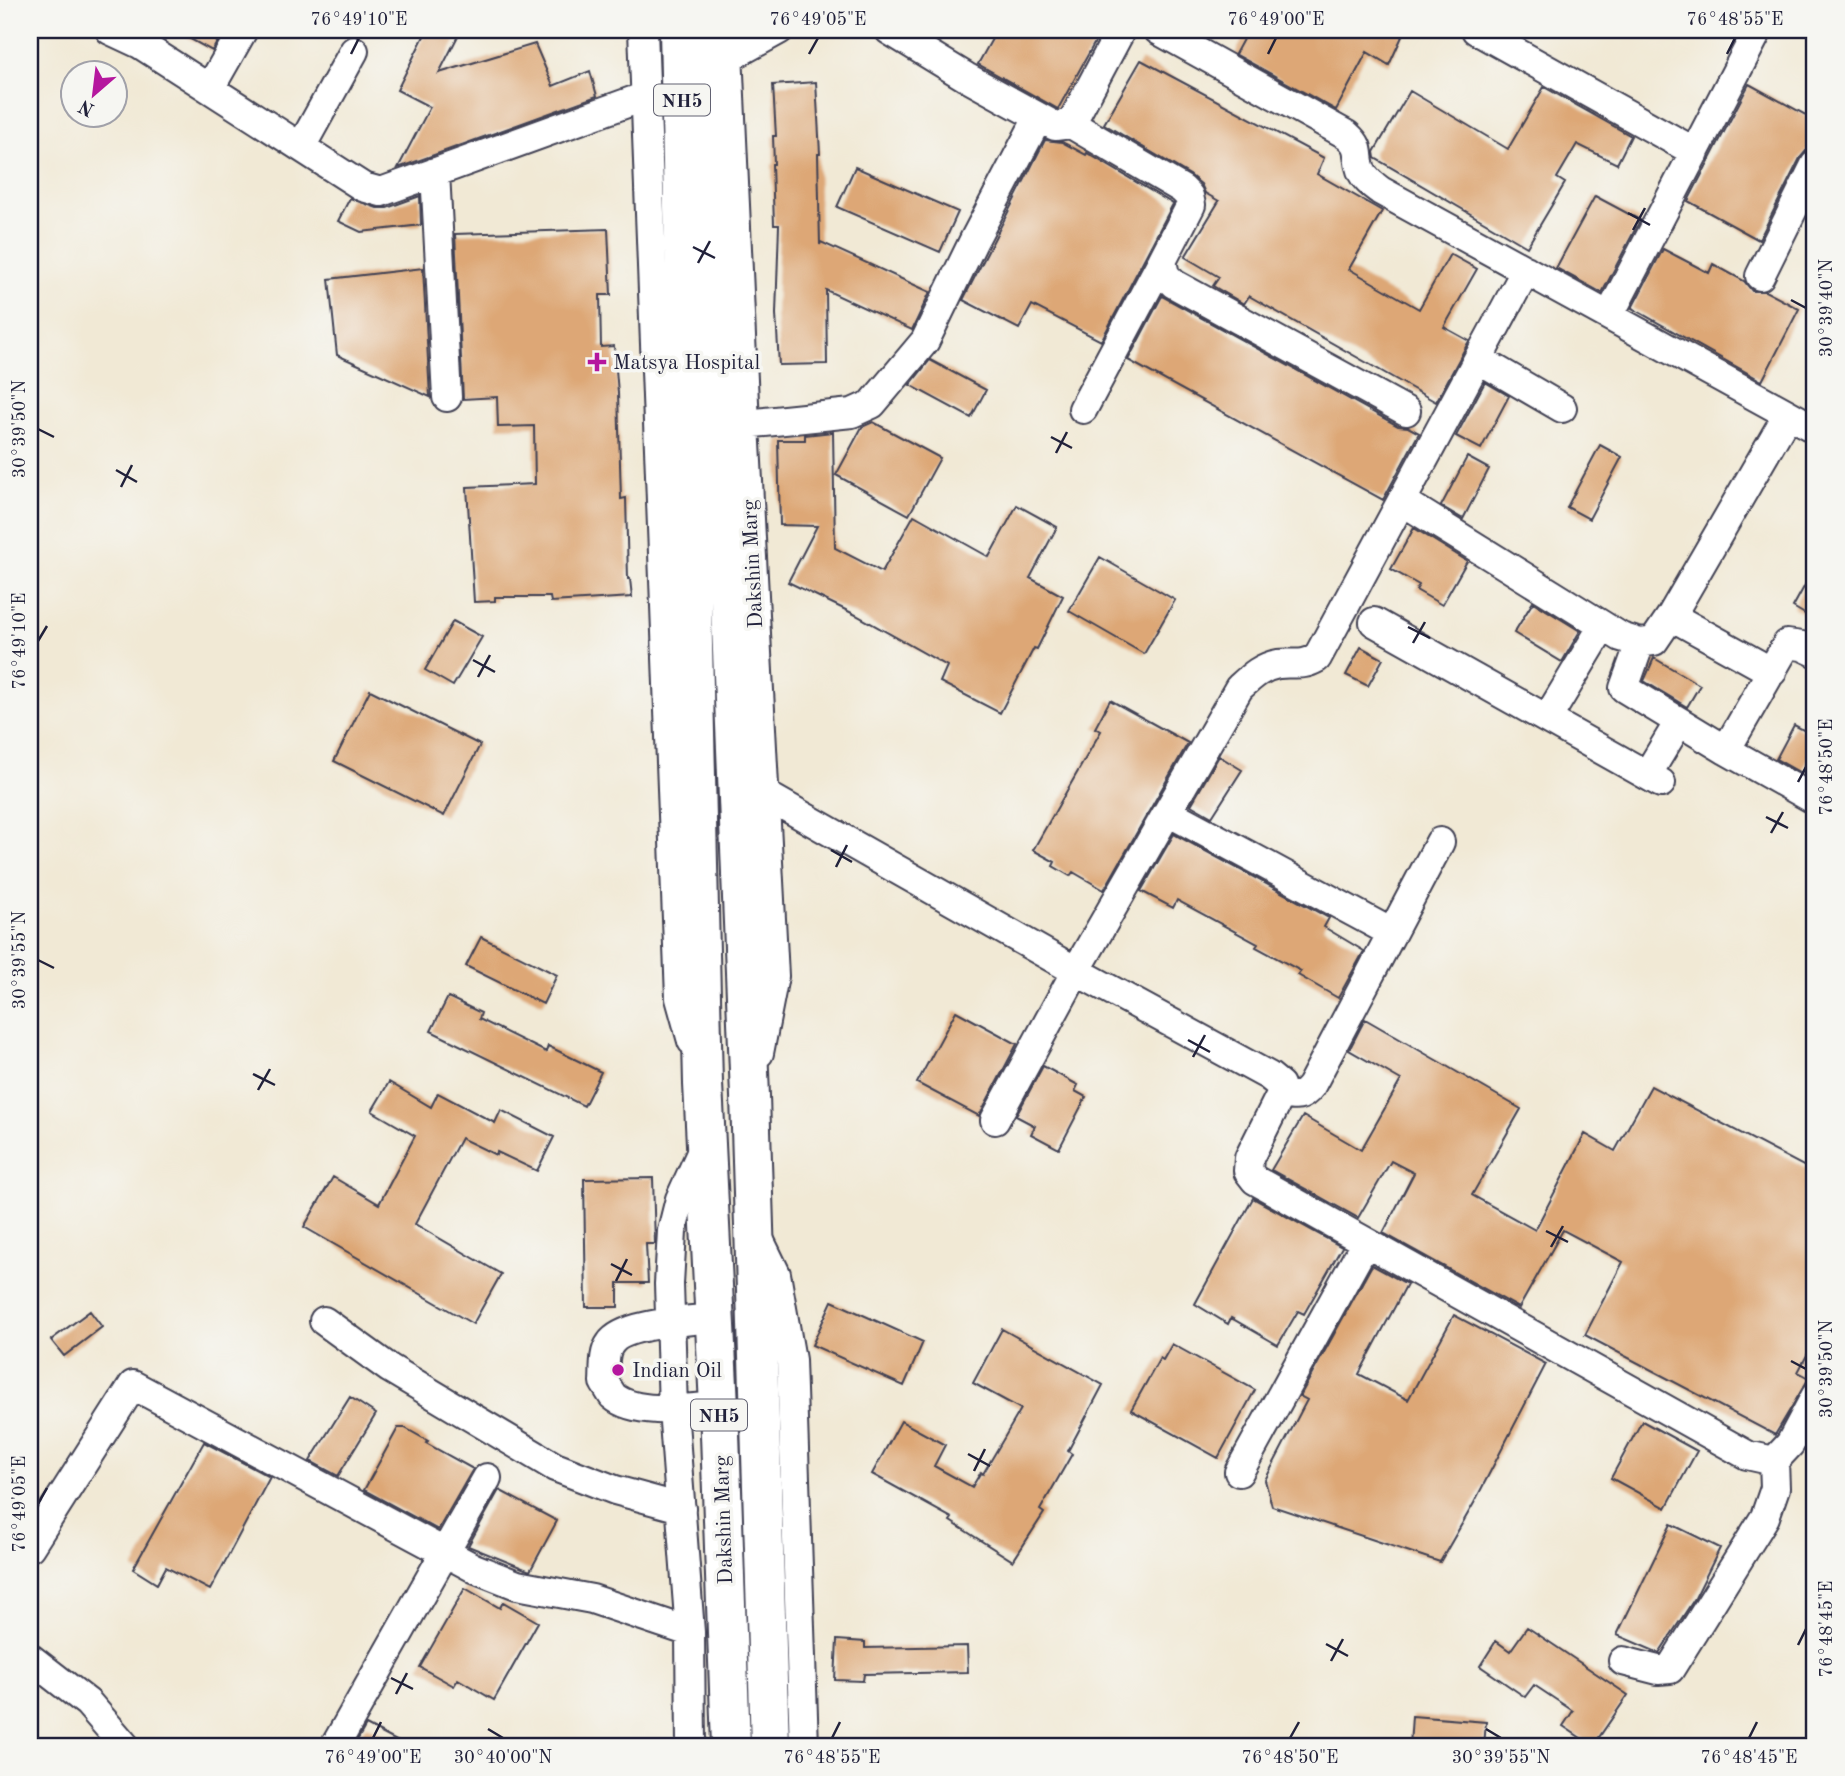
<svg xmlns="http://www.w3.org/2000/svg" width="1845" height="1776" viewBox="0 0 1845 1776" font-family="'Old Standard TT',serif">
	<rect width="100%" height="100%" fill="#f6f6f2"/>
	<filter id="ink" filterUnits="userSpaceOnUse"><feTurbulence type="fractalNoise" baseFrequency=".0143" numOctaves="2"/><feDisplacementMap in="SourceGraphic" scale="14" xChannelSelector="R" yChannelSelector="G"/><feConvolveMatrix kernelMatrix="1 2 1 2 8 2 1 2 1" color-interpolation-filters="sRGB"/></filter>
	<filter id="wash" filterUnits="userSpaceOnUse"><feTurbulence type="fractalNoise" baseFrequency=".00686" numOctaves="4" result="noise"/><feDisplacementMap in="SourceGraphic" scale="28" xChannelSelector="R" yChannelSelector="G"/><feGaussianBlur stdDeviation="1.57" result="paint"/><feColorMatrix in="noise" values="0 0 0 0 0 0 0 0 0 0 0 0 0 0 0 0 0 1.4 0 .05"/><feComposite in="paint" operator="in"/></filter>
	<g filter="url(#wash)">
		<rect width="100%" height="100%" fill="#f1e9d5"/>
		<g id="blocks">
			<!-- building -->
			<path fill="#dda776" d="M 174,30 L 224,30 L 212,51 Z
				M 427,30 L 461,30 L 439,73 L 535,44 L 553,86 L 590,71 L 597,96 L 398,168 L 430,107 L 397,90 Z
				M 997,30 L 1094,30 L 1100,33 L 1058,109 L 978,64 Z
				M 1248,30 L 1405,30 L 1389,65 L 1367,52 L 1336,110 L 1235,54 Z
				M 1141,60 L 1324,158 L 1317,174 L 1382,211 L 1349,269 L 1419,309 L 1450,254 L 1477,269 L 1444,327 L 1469,341 L 1436,402 L 1249,296 L 1244,304 L 1213,286 L 1219,277 L 1185,257 L 1219,201 L 1205,193 L 1201,184 L 1190,175 L 1104,124 Z
				M 816,82 L 820,154 L 818,154 L 820,245 L 821,242 L 930,292 L 912,330 L 826,290 L 827,364 L 779,365 L 776,314 L 779,225 L 774,225 L 772,164 L 774,164 L 773,136 L 776,136 L 773,85 Z
				M 1749,84 L 1815,120 L 1815,149 L 1806,151 L 1800,158 L 1759,240 L 1688,201 Z
				M 1544,87 L 1631,136 L 1617,164 L 1577,144 L 1557,178 L 1565,183 L 1527,247 L 1375,158 L 1374,152 L 1410,91 L 1508,149 Z
				M 1045,140 L 1062,142 L 1086,155 L 1087,153 L 1173,204 L 1101,341 L 1032,305 L 1019,329 L 963,300 Z
				M 855,167 L 958,212 L 940,252 L 837,207 Z
				M 420,196 L 421,225 L 361,232 L 338,221 L 350,198 L 377,208 L 387,208 Z
				M 1595,196 L 1640,220 L 1602,293 L 1556,268 Z
				M 608,229 L 611,295 L 600,295 L 601,347 L 614,346 L 618,393 L 621,499 L 626,498 L 628,579 L 630,579 L 632,597 L 551,602 L 550,597 L 495,597 L 495,601 L 474,602 L 467,487 L 535,484 L 534,426 L 498,427 L 497,397 L 463,399 L 455,234 Z
				M 1663,249 L 1709,273 L 1713,264 L 1744,281 L 1752,291 L 1765,291 L 1799,309 L 1762,381 L 1632,308 Z
				M 423,268 L 430,397 L 337,355 L 329,279 Z
				M 1162,296 L 1398,426 L 1408,427 L 1419,433 L 1383,500 L 1128,360 Z
				M 930,360 L 986,390 L 971,418 L 910,385 Z
				M 1485,382 L 1509,396 L 1481,449 L 1456,436 Z
				M 873,422 L 940,458 L 909,515 L 836,475 L 862,427 Z
				M 833,432 L 835,548 L 882,572 L 914,515 L 989,557 L 1017,505 L 1057,527 L 1030,578 L 1063,596 L 1037,649 L 1034,648 L 1000,713 L 940,682 L 947,666 L 856,615 L 788,582 L 817,526 L 780,525 L 778,440 L 805,440 L 805,435 Z
				M 1600,445 L 1622,457 L 1589,519 L 1567,507 Z
				M 1467,457 L 1489,469 L 1463,519 L 1441,506 Z
				M 1414,528 L 1467,561 L 1442,605 L 1416,590 L 1419,585 L 1391,569 Z
				M 1100,557 L 1175,600 L 1144,654 L 1069,611 Z
				M 1815,567 L 1815,620 L 1793,607 Z
				M 1533,602 L 1580,631 L 1562,662 L 1514,633 Z
				M 453,621 L 482,637 L 453,686 L 425,670 Z
				M 1361,647 L 1383,659 L 1368,686 L 1346,675 Z
				M 1654,658 L 1700,685 L 1687,707 L 1644,681 Z
				M 370,690 L 480,745 L 444,816 L 334,761 Z
				M 1110,700 L 1188,743 L 1104,890 L 1073,872 L 1070,876 L 1053,866 L 1055,862 L 1033,850 L 1101,731 L 1095,728 Z
				M 1794,725 L 1815,736 L 1815,746 L 1801,773 L 1776,759 Z
				M 1219,756 L 1242,770 L 1212,817 L 1191,805 Z
				M 1174,834 L 1329,918 L 1324,927 L 1364,951 L 1338,998 L 1298,975 L 1301,971 L 1256,947 L 1258,944 L 1177,900 L 1173,908 L 1141,891 Z
				M 481,937 L 557,975 L 543,1004 L 466,966 Z
				M 448,997 L 481,1013 L 479,1019 L 546,1052 L 548,1046 L 601,1072 L 584,1106 L 431,1031 Z
				M 956,1011 L 1017,1044 L 979,1116 L 917,1083 Z
				M 1365,1019 L 1521,1109 L 1472,1195 L 1535,1230 L 1585,1134 L 1615,1151 L 1651,1086 L 1815,1172 L 1815,1340 L 1798,1372 L 1809,1378 L 1775,1435 L 1585,1335 L 1623,1262 L 1563,1230 L 1519,1308 L 1383,1233 L 1414,1173 L 1391,1161 L 1358,1218 L 1271,1170 L 1303,1116 L 1361,1150 L 1401,1080 L 1349,1050 Z
				M 1043,1066 L 1078,1085 L 1075,1091 L 1086,1097 L 1059,1149 L 1031,1134 L 1035,1126 L 1016,1116 Z
				M 389,1082 L 431,1107 L 438,1093 L 495,1123 L 501,1110 L 554,1137 L 537,1171 L 497,1152 L 496,1155 L 461,1138 L 415,1224 L 501,1274 L 473,1324 L 304,1227 L 333,1177 L 379,1204 L 415,1136 L 372,1111 Z
				M 653,1178 L 655,1244 L 646,1244 L 648,1283 L 618,1283 L 618,1307 L 586,1307 L 584,1179 Z
				M 1253,1198 L 1342,1247 L 1304,1314 L 1298,1311 L 1278,1345 L 1231,1318 L 1228,1324 L 1195,1304 Z
				M 1372,1265 L 1407,1284 L 1359,1374 L 1408,1400 L 1454,1315 L 1546,1364 L 1474,1503 L 1440,1562 L 1272,1506 L 1265,1480 L 1307,1400 L 1300,1396 Z
				M 832,1301 L 923,1342 L 904,1386 L 812,1345 Z
				M 90,1311 L 102,1327 L 64,1356 L 51,1340 Z
				M 1002,1329 L 1103,1385 L 1068,1451 L 1072,1454 L 1040,1510 L 1044,1513 L 1013,1561 L 950,1521 L 952,1518 L 872,1474 L 901,1421 L 945,1445 L 934,1466 L 972,1487 L 981,1472 L 983,1474 L 1021,1409 L 973,1383 Z
				M 1172,1344 L 1255,1390 L 1218,1458 L 1131,1410 L 1160,1358 L 1163,1360 Z
				M 350,1397 L 376,1414 L 338,1476 L 310,1461 Z
				M 1642,1421 L 1697,1451 L 1666,1508 L 1611,1478 Z
				M 398,1428 L 405,1428 L 428,1441 L 426,1443 L 473,1469 L 438,1530 L 364,1490 Z
				M 204,1442 L 270,1477 L 210,1590 L 166,1567 L 157,1584 L 133,1569 Z
				M 499,1490 L 557,1521 L 530,1571 L 468,1546 Z
				M 1671,1524 L 1720,1548 L 1695,1598 L 1659,1653 L 1617,1635 Z
				M 465,1588 L 500,1608 L 503,1602 L 538,1622 L 494,1700 L 458,1679 L 454,1686 L 420,1667 Z
				M 1527,1627 L 1628,1695 L 1593,1746 L 1563,1726 L 1573,1711 L 1534,1685 L 1525,1697 L 1480,1666 L 1496,1641 L 1510,1651 Z
				M 837,1640 L 865,1642 L 865,1648 L 967,1646 L 968,1672 L 864,1674 L 863,1681 L 835,1680 Z
				M 1412,1716 L 1486,1722 L 1484,1746 L 1410,1746 Z
				M 366,1725 L 406,1746 L 354,1746 Z"/>
		</g>
	</g>
	<g filter="url(#ink)">
		<use href="#blocks" fill-opacity="0" stroke="#414052" stroke-width="2"/>
		<g fill="none" stroke-linecap="round" stroke-linejoin="round">
			<!-- minor casing -->
			<g stroke="#414052" stroke-width="32">
				<path id="minor" d="M 110,30 L 140,44 L 363,187 L 381,192 L 646,96
					M 643,30 L 680,998 L 692,1041
					M 727,30 L 745,424 L 774,976 L 759,1053
					M 889,30 L 966,77 L 1055,126 L 1071,124 L 1121,30
					M 1158,30 L 1347,135 C 1363,149 1355,154 1361,170 C 1365,180 1373,185 1381,191 L 1609,316 L 1758,30
					M 1476,30 L 1695,152
					M 728,58 L 779,30
					M 210,88 L 243,30
					M 1071,124 L 1182,189 L 1189,196 L 1191,205 L 1162,261 L 1165,275 L 1174,284 L 1406,411
					M 301,147 L 354,51
					M 435,172 L 447,397
					M 1760,276 L 1815,165
					M 1609,316 L 1815,429
					M 1478,359 L 1562,408
					M 1083,409 L 1162,261
					M 745,424 L 852,413 L 872,404 L 925,341 L 974,240 L 1038,118
					M 1402,501 L 1621,637 L 1640,643 L 1654,641 L 1671,616 L 1788,414
					M 1671,616 L 1772,672
					M 1374,622 L 1661,783
					M 1640,643 L 1624,688 L 1726,750 L 1815,800
					M 1547,719 L 1603,626
					M 1726,750 L 1787,644 L 1802,646 L 1815,652
					M 1647,775 L 1679,722
					M 764,794 L 1076,971 L 1269,1076 L 1280,1085 L 1281,1094 L 1249,1158 L 1248,1171 L 1255,1180 L 1747,1455 L 1774,1461 L 1790,1444 L 1815,1397
					M 1168,812 L 1392,933
					M 1281,1094 C 1296,1097 1302,1098 1311,1086 L 1440,842
					M 995,1120 L 1076,971 L 1239,688 C 1251,677 1261,667 1278,664 C 1295,662 1301,667 1317,658 L 1526,270
					M 759,1239 L 776,1274 L 791,1360 L 804,1746
					M 714,1318 C 690,1321 623,1323 610,1344 C 603,1353 605,1370 604,1382 C 607,1386 610,1392 613,1396 C 636,1416 691,1408 719,1406
					M 324,1321 L 389,1368 L 555,1467 L 615,1490 L 681,1508
					M 1239,1472 L 1366,1242
					M 30,1547 L 133,1385 L 474,1568 L 517,1585 L 592,1599 L 690,1632
					M 30,1658 L 88,1703 L 125,1746
					M 1623,1661 L 1658,1670 L 1670,1669 L 1765,1517 L 1775,1488 L 1774,1461
					M 335,1746 L 487,1478
					M 691,1746 L 690,1632 L 673,1409 L 669,1284 L 672,1231 L 680,1199 L 705,1144"/>
			</g>
			<!-- highway casing -->
			<g stroke="#414052" stroke-width="42">
				<path id="highway" d="M 679,30 L 703,1084 L 719,1406 L 731,1746
					M 707,30 L 750,1096 L 770,1746"/>
			</g>
			<!-- minor -->
			<use href="#minor" stroke="#fff" stroke-width="28"/>
			<!-- highway -->
			<use href="#highway" stroke="#fff" stroke-width="38"/>
		</g>
	</g>
	<!-- ticks -->
	<path fill="none" stroke="#22223b" stroke-width="2.5" d="M 351,54 L 359,38M 809,54 L 818,38M 1268,54 L 1276,38M 1727,54 L 1735,38M 1628,213 L 1650,225M 1633,230 L 1645,208M 693,247 L 715,258M 698,263 L 710,241M 1791,300 L 1806,308M 38,429 L 54,437M 1051,437 L 1072,448M 1056,453 L 1067,432M 116,470 L 137,482M 121,487 L 132,465M 1408,627 L 1430,638M 38,641 L 47,626M 1413,643 L 1425,622M 473,660 L 495,672M 478,677 L 490,655M 1798,782 L 1806,767M 1766,817 L 1788,828M 1771,833 L 1783,812M 831,850 L 852,862M 836,867 L 847,845M 38,960 L 54,968M 1188,1040 L 1210,1052M 1193,1057 L 1205,1035M 253,1074 L 275,1085M 258,1090 L 270,1069M 1546,1231 L 1568,1242M 1551,1247 L 1563,1226M 611,1264 L 632,1275M 616,1281 L 627,1259M 1791,1361 L 1806,1369M 968,1454 L 990,1466M 974,1471 L 985,1449M 38,1504 L 47,1488M 1326,1644 L 1348,1656M 1798,1645 L 1806,1629M 1331,1661 L 1343,1639M 391,1678 L 413,1689M 396,1694 L 407,1673M 488,1729 L 503,1738M 1486,1729 L 1501,1738M 373,1738 L 381,1722M 832,1738 L 840,1722M 1290,1738 L 1299,1722M 1749,1738 L 1757,1722"/>
	<!-- markers -->
	<g fill="#b5179e" stroke="#f6f6f2" stroke-width="2.5">
		<path d="M593.5 351.5h7v7h7v7h-7v7h-7v-7h-7v-7h7z"/>
		<circle cx="618" cy="1370" r="7"/>
	</g>
	<g text-anchor="middle" stroke-width="7" stroke-linejoin="round" paint-order="stroke">
		<!-- shield labels -->
		<g fill="#f6f6f2" stroke="#626272" stroke-width="2">
			<rect x="654" y="84.5" width="56" height="31" rx="5"/>
			<rect x="691" y="1399.5" width="56" height="31" rx="5"/>
		</g>
		<g font-size="19" font-weight="bold" fill="#22223b">
			<text x="682" y="107">NH5</text>
			<text x="719" y="1422">NH5</text>
		</g>
		<!-- poi labels -->
		<g font-size="21" fill="#22223b" stroke="#f6f6f2" text-anchor="start">
			<text x="613" y="369">Matsya Hospital</text>
			<text x="632" y="1377">Indian Oil</text>
		</g>
		<!-- street labels -->
		<g font-size="21" fill="#22223b" stroke="#f6f6f2">
			<text transform="translate(752 564) rotate(-93)" y="7">Dakshin Marg</text>
			<text transform="translate(723 1520) rotate(-92)" y="7">Dakshin Marg</text>
		</g>
	</g>
	<!-- margin -->
	<rect width="1845" height="1776" fill="none" stroke="#f6f6f2" stroke-width="77"/>
	<!-- north arrow -->
	<g transform="translate(94 94) rotate(208)"><circle r="33" fill="#f6f6f2" stroke="#a1a1a9" stroke-width="2"/>
	<path d="M0-5L12 26L0 18L-12 26Z" fill="#b5179e"/>
	<text y="-10" font-size="19" font-weight="bold" text-anchor="middle" fill="#22223b">N</text>
	</g>
	<rect x="38" y="38" width="1768" height="1700" fill="none" stroke="#22223b" stroke-width="2.5"/>
	<g font-size="18" text-anchor="middle" fill="#22223b">
		<text x="359" y="25">76°49'10"E</text>
		<text x="818" y="25">76°49'05"E</text>
		<text x="1276" y="25">76°49'00"E</text>
		<text x="1735" y="25">76°48'55"E</text>
		<text transform="translate(1826 308) rotate(-90)" y="6">30°39'40"N</text>
		<text transform="translate(19 429) rotate(-90)" y="6">30°39'50"N</text>
		<text transform="translate(19 641) rotate(-90)" y="6">76°49'10"E</text>
		<text transform="translate(1826 767) rotate(-90)" y="6">76°48'50"E</text>
		<text transform="translate(19 960) rotate(-90)" y="6">30°39'55"N</text>
		<text transform="translate(1826 1369) rotate(-90)" y="6">30°39'50"N</text>
		<text transform="translate(19 1504) rotate(-90)" y="6">76°49'05"E</text>
		<text transform="translate(1826 1629) rotate(-90)" y="6">76°48'45"E</text>
		<text x="373" y="1763">76°49'00"E</text>
		<text x="503" y="1763">30°40'00"N</text>
		<text x="832" y="1763">76°48'55"E</text>
		<text x="1290" y="1763">76°48'50"E</text>
		<text x="1501" y="1763">30°39'55"N</text>
		<text x="1749" y="1763">76°48'45"E</text>
	</g>
</svg>
